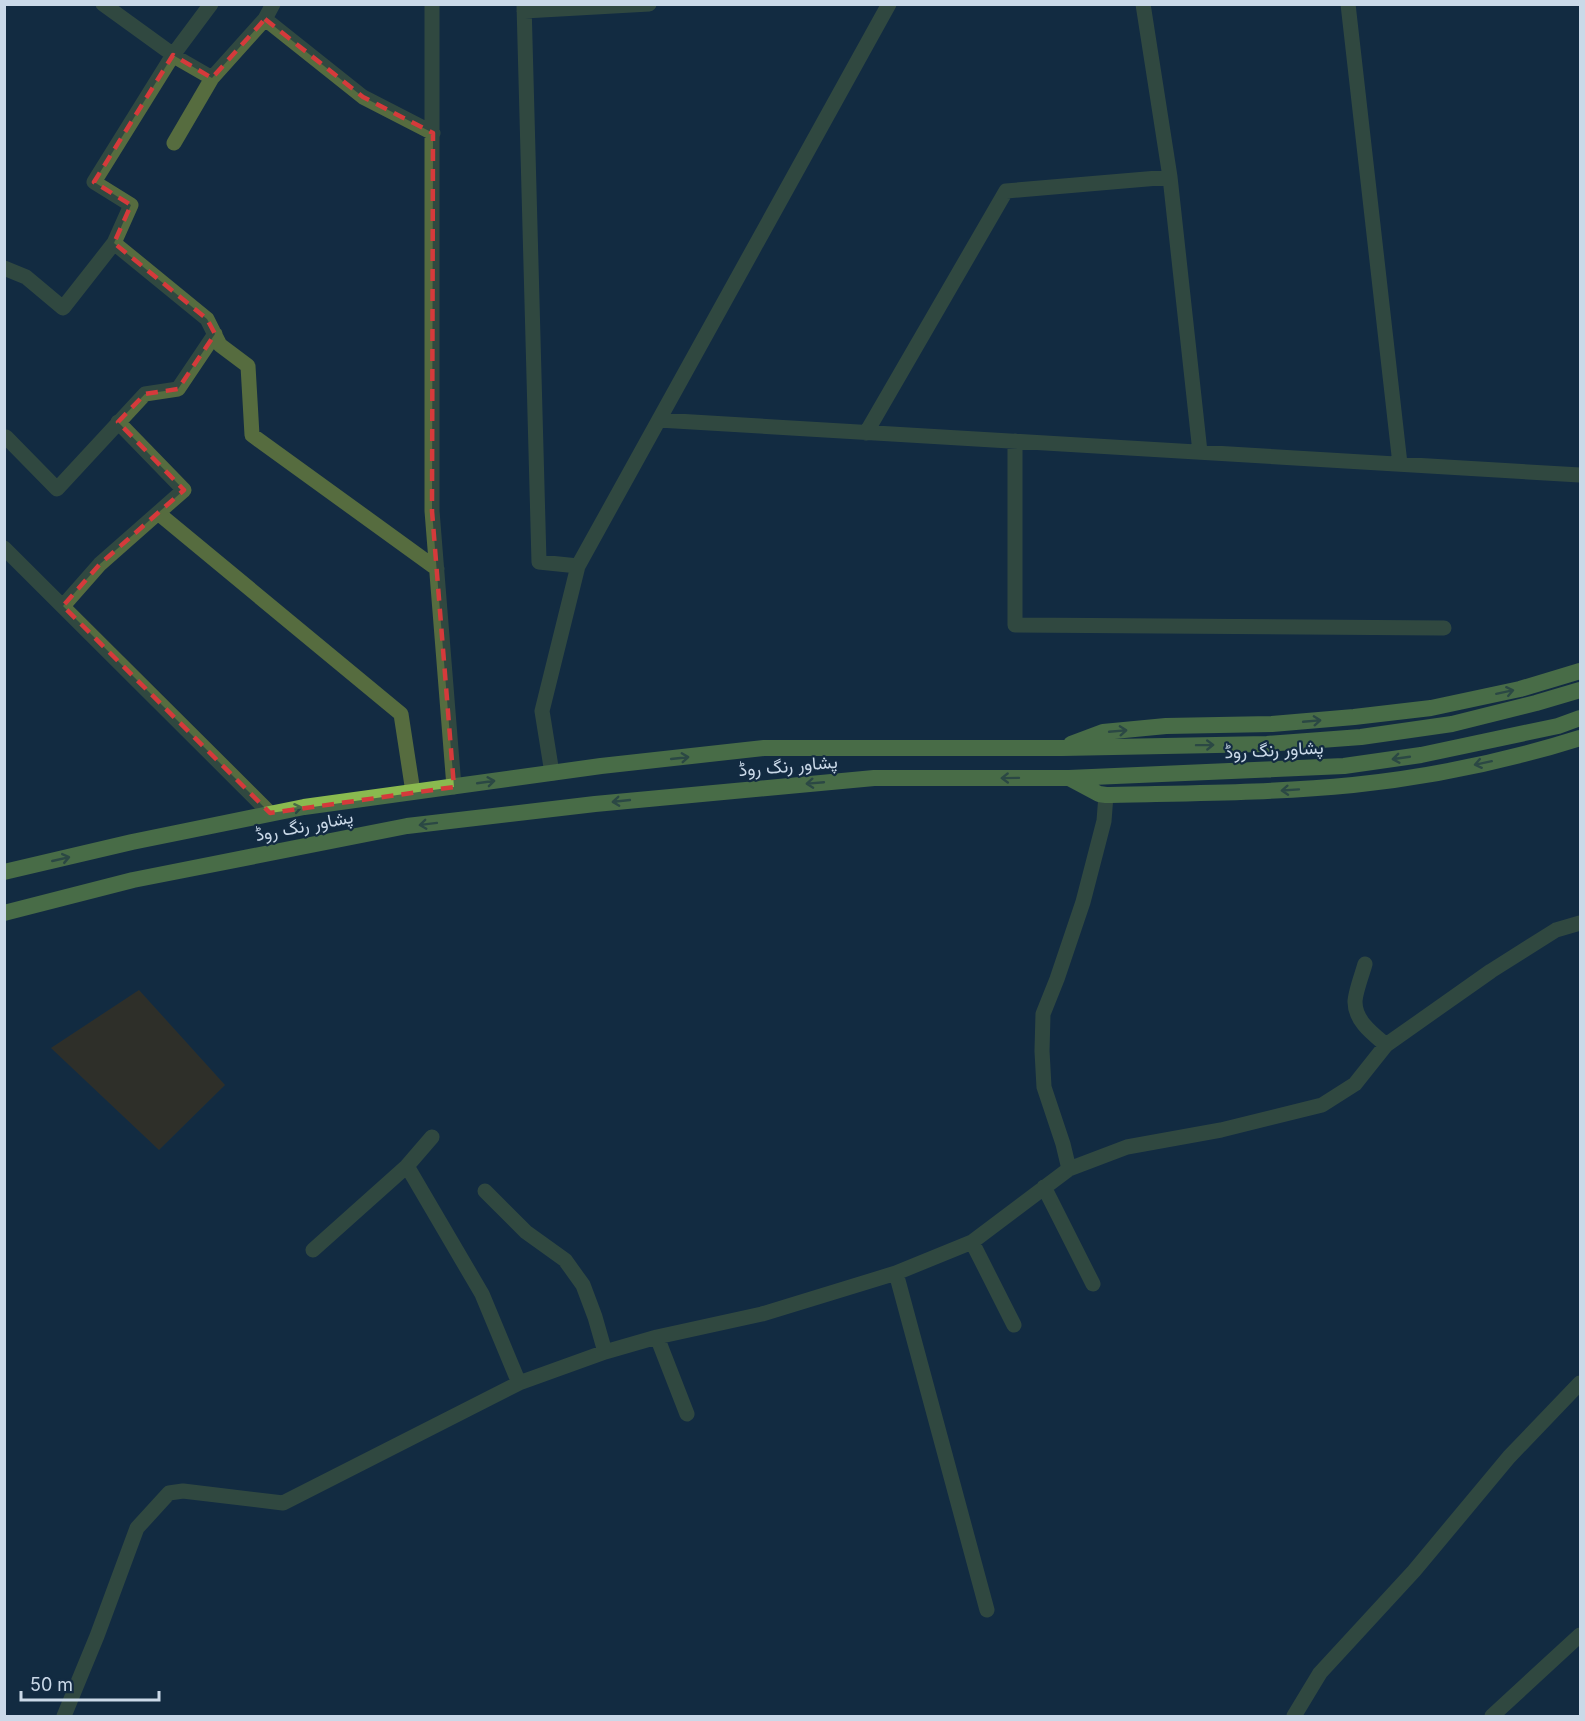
<svg xmlns="http://www.w3.org/2000/svg" width="1585" height="1721" viewBox="0 0 1585 1721" font-family="Inter,Vazirmatn,sans-serif">
	<rect width="100%" height="100%" fill="#132b42"/>
	<!-- green -->
	<path fill="#51340c" d="M 139,990 L 225,1085 L 159,1150 L 51,1048 Z"/>
	<g fill="none" stroke-linecap="round" stroke-linejoin="round">
		<!-- minor -->
		<path stroke="#566c3f" stroke-width="15" d="M 103,4 L 179,59 L 212,78
			M 432,4 L 432,511 L 454,787
			M 524,4 L 539,562 L 578,566 L 889,4
			M 1143,4 L 1170,177 L 1200,452
			M 1348,4 L 1400,464
			M 524,11 L 649,4
			M 265,19 L 273,4
			M 174,143 L 212,78 L 265,19 L 363,97 L 433,133
			M 114,243 L 131,205 L 94,182 L 173,55 L 211,4
			M 4,268 L 26,277 L 63,308 L 114,243 L 207,319 L 220,345 L 248,366 L 252,435 L 437,569
			M 659,420 L 1580,475
			M 866,433 L 1006,191 L 1170,177
			M 4,439 L 6,437 L 57,489 L 145,394 L 178,389 L 215,334
			M 1015,441 L 1015,625 L 1444,628
			M 158,513 L 401,714 L 413,792
			M 4,548 L 270,813
			M 63,606 L 100,564 L 184,490 L 118,422
			M 552,773 L 542,711 L 578,566
			M 1365,964 C 1362,975 1355,993 1355,1002 C 1355,1021 1373,1034 1386,1045
			M 407,1166 L 432,1137
			M 1069,1169 L 1063,1144 L 1044,1087 L 1042,1051 L 1043,1014 L 1057,979 L 1083,902 L 1104,821 L 1106,795
			M 1044,1187 L 1093,1284
			M 485,1191 L 526,1232 L 565,1260 L 583,1285 L 595,1317 L 605,1352
			M 972,1242 L 1014,1325
			M 313,1250 L 407,1166 L 482,1294 L 519,1383
			M 896,1273 L 987,1610
			M 657,1337 L 687,1414
			M 64,1716 L 97,1636 L 137,1528 L 169,1493 L 183,1491 L 283,1503 L 519,1383 L 605,1352 L 657,1337 L 762,1314 L 896,1273 L 972,1242 L 1069,1169 L 1127,1147 L 1221,1130 L 1322,1105 L 1355,1084 L 1386,1045 L 1491,971 L 1556,930 L 1580,923
			M 1294,1716 L 1320,1673 L 1414,1571 L 1509,1457 L 1580,1383
			M 1492,1716 L 1580,1635"/>
		<!-- trunk -->
		<path stroke="#8aba4f" stroke-width="16" d="M 1071,744 L 1103,732 L 1166,726 L 1272,724 L 1354,717 L 1431,708 L 1520,689 L 1580,671
			M 1069,778 L 1099,794 L 1106,795 C 1188,793 1271,793 1353,785 C 1430,777 1507,761 1580,738
			M 4,872 L 132,842 L 304,807 L 601,766 L 764,748 L 1062,748 L 1267,744 L 1361,737 L 1452,724 L 1536,703 L 1580,690
			M 4,913 L 133,880 L 407,826 L 595,804 L 874,778 L 1069,778 L 1344,766 L 1421,755 L 1558,726 L 1580,718"/>
	</g>
	<!-- one-way arrows -->
	<defs><path id="oneway-shaft" d="M-6 0H5M1.5-3L5.5 0L1.5 3" fill="none" stroke-width="1.6" stroke-linecap="round" stroke-linejoin="round" transform="scale(1.5)"/></defs>
	<g stroke="#496b48">
		<use href="#oneway-shaft" transform="translate(1505 692) rotate(-12)"/>
		<use href="#oneway-shaft" transform="translate(1312 721) rotate(-5)"/>
		<use href="#oneway-shaft" transform="translate(1118 731) rotate(-5)"/>
		<use href="#oneway-shaft" transform="translate(1205 745) rotate(-1)"/>
		<use href="#oneway-shaft" transform="translate(680 758) rotate(-6)"/>
		<use href="#oneway-shaft" transform="translate(1401 758) rotate(172)"/>
		<use href="#oneway-shaft" transform="translate(1483 763) rotate(168)"/>
		<use href="#oneway-shaft" transform="translate(1010 778) rotate(179)"/>
		<use href="#oneway-shaft" transform="translate(486 782) rotate(-8)"/>
		<use href="#oneway-shaft" transform="translate(815 783) rotate(175)"/>
		<use href="#oneway-shaft" transform="translate(1290 790) rotate(176)"/>
		<use href="#oneway-shaft" transform="translate(621 801) rotate(174)"/>
		<use href="#oneway-shaft" transform="translate(293 809) rotate(-11)"/>
		<use href="#oneway-shaft" transform="translate(428 824) rotate(173)"/>
		<use href="#oneway-shaft" transform="translate(61 859) rotate(-13)"/>
	</g>
	<!-- marked area -->
	<path d="M0 0H1585V1721H0ZM 265,19 L 363,97 L 433,133 L 432,511 L 454,787 L 270,813 L 63,606 L 100,564 L 184,490 L 118,422 L 145,394 L 178,389 L 215,334 L 207,319 L 114,243 L 131,205 L 94,182 L 173,55 L 212,78 Z" fill="#132b42" fill-opacity=".55" fill-rule="evenodd"/>
	<path fill="none" stroke="#d53a3b" stroke-width="4.5" stroke-dasharray="12 8" stroke-linejoin="round" d="M 265,19 L 363,97 L 433,133 L 432,511 L 454,787 L 270,813 L 63,606 L 100,564 L 184,490 L 118,422 L 145,394 L 178,389 L 215,334 L 207,319 L 114,243 L 131,205 L 94,182 L 173,55 L 212,78 Z"/>
	<g text-anchor="middle" stroke-width="4.5" stroke-linejoin="round" paint-order="stroke">
		<!-- street labels -->
		<g font-size="18" fill="#cad9e8" stroke="#132b42">
			<text transform="translate(1274 750) rotate(-3)" y="6">پشاور رنگ روڈ</text>
			<text transform="translate(788 766) rotate(-5)" y="6">پشاور رنگ روڈ</text>
			<text transform="translate(304 826) rotate(-11)" y="6">پشاور رنگ روڈ</text>
		</g>
	</g>
	<!-- border -->
	<rect width="1585" height="1721" fill="none" stroke="#cad9e8" stroke-width="12"/>
	<!-- scale -->
	<path d="M21 1691v9h138v-9" fill="none" stroke="#cad9e8" stroke-width="3"/>
	<text x="30" y="1691" font-size="18" fill="#cad9e8" stroke="#132b42" stroke-width="4.5" paint-order="stroke">50 m</text>
</svg>
